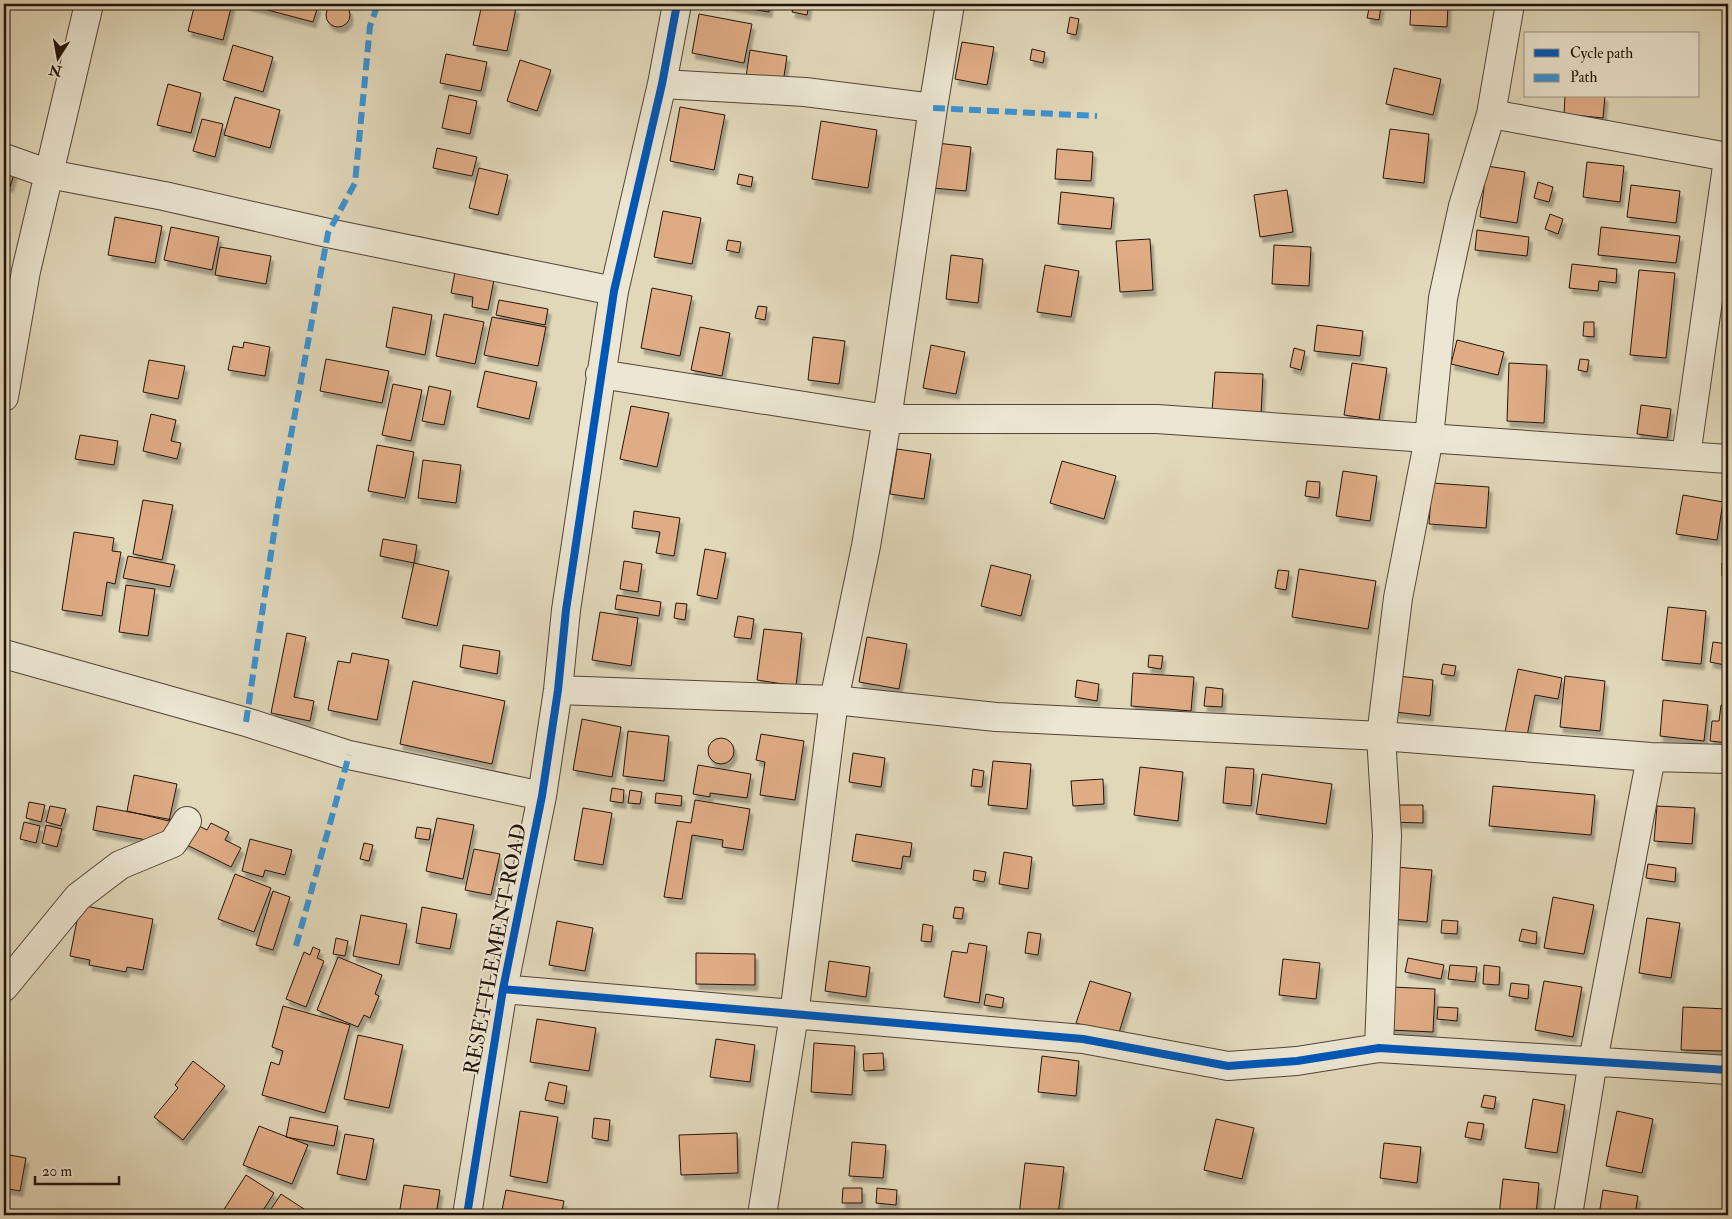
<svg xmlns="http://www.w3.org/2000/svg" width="1732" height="1219" viewBox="0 0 1732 1219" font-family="'IM FELL Double Pica',serif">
	<defs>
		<filter id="shadow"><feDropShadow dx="3" dy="5.5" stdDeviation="1" flood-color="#0004"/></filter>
	</defs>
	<rect width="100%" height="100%" fill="#e1d8ba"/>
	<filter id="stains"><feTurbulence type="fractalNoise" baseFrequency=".004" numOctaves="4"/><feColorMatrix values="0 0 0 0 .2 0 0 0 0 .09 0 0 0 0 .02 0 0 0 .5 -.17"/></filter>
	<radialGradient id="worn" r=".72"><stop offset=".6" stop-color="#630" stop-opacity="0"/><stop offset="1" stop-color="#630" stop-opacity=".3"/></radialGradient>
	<!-- building -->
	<path fill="#e0ac86" stroke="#23130c" filter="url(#shadow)" d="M326 15a12 12 0 1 1 24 0a12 12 0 1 1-24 0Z
		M 195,4 L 232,4 L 223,40 L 188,31 Z
		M 245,4 L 310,4 L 318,6 L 313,22 Z
		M 482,4 L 493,4 L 516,8 L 507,51 L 473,45 Z
		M 722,4 L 770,4 L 769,12 Z
		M 794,4 L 809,4 L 807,15 L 792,12 Z
		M 1370,4 L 1381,6 L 1379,20 L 1367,18 Z
		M 1411,4 L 1448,4 L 1447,27 L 1410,25 Z
		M 699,14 L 752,24 L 744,63 L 692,53 Z
		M 1070,17 L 1079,19 L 1076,35 L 1067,33 Z
		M 962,42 L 994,47 L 987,85 L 955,79 Z
		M 233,45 L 273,57 L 263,92 L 223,80 Z
		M 1032,49 L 1045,52 L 1043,63 L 1030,60 Z
		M 750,50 L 787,56 L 783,83 L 746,77 Z
		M 446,54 L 487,62 L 481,91 L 440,83 Z
		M 520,60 L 551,70 L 537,111 L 507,101 Z
		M 1394,68 L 1441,79 L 1433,115 L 1386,104 Z
		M 168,84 L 201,93 L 191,133 L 157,125 Z
		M 449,95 L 477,101 L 470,134 L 442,128 Z
		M 1565,96 L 1605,96 L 1603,118 L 1564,114 Z
		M 235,97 L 280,110 L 270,148 L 224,135 Z
		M 680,107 L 725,115 L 714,170 L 670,161 Z
		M 202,119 L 223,124 L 215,157 L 193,151 Z
		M 821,121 L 877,130 L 868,188 L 812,179 Z
		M 1390,129 L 1429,134 L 1424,183 L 1383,178 Z
		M 937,143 L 971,147 L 966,191 L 933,188 Z
		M 437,148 L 477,157 L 472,176 L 433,168 Z
		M 1057,149 L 1093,152 L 1091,181 L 1055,179 Z
		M 1587,162 L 1624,166 L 1620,202 L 1583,197 Z
		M 4,164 L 16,167 L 10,187 L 4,185 Z
		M 1487,166 L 1525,172 L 1517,223 L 1480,217 Z
		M 479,168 L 508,175 L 498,215 L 469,208 Z
		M 739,174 L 753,177 L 751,187 L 737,184 Z
		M 1538,182 L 1553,187 L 1549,202 L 1534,198 Z
		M 1631,185 L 1680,191 L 1676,223 L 1627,217 Z
		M 1287,190 L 1293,232 L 1260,237 L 1254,195 Z
		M 1061,192 L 1114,198 L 1111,229 L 1058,224 Z
		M 663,211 L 701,218 L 692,264 L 654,257 Z
		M 1550,214 L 1563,219 L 1558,234 L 1545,229 Z
		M 115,217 L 162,226 L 155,263 L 108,255 Z
		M 171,227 L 219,237 L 212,270 L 164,260 Z
		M 1601,227 L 1680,236 L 1676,263 L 1598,255 Z
		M 1477,230 L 1529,237 L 1527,256 L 1475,250 Z
		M 1150,239 L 1153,290 L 1120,292 L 1116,241 Z
		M 728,240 L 741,242 L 739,253 L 726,250 Z
		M 1274,245 L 1311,247 L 1309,286 L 1272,284 Z
		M 220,247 L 271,256 L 266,284 L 215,275 Z
		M 951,255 L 983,259 L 978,303 L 946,299 Z
		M 1572,264 L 1617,269 L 1616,283 L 1599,281 L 1598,291 L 1569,288 Z
		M 1045,265 L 1079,271 L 1071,317 L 1037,312 Z
		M 1639,270 L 1675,273 L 1666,358 L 1630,355 Z
		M 455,272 L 494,280 L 488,310 L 472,307 L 473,297 L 451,293 Z
		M 652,288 L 692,296 L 680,356 L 641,348 Z
		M 499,300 L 548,309 L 545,325 L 496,315 Z
		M 758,306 L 767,307 L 765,320 L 755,318 Z
		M 393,307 L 432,315 L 425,355 L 386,347 Z
		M 444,314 L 484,322 L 475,364 L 436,356 Z
		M 492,317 L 546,327 L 538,366 L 484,355 Z
		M 1584,322 L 1594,322 L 1594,337 L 1583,336 Z
		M 1317,325 L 1363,331 L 1360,356 L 1314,351 Z
		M 700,327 L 730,333 L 722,376 L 691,370 Z
		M 813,337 L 845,341 L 839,384 L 808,380 Z
		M 1457,340 L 1504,352 L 1498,375 L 1451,364 Z
		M 244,342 L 270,347 L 265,376 L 228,370 L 233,346 L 243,348 Z
		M 931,345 L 965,352 L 956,394 L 923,388 Z
		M 1294,348 L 1305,351 L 1301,370 L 1290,367 Z
		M 326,359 L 389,371 L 382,403 L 320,391 Z
		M 1580,359 L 1589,360 L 1587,372 L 1578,370 Z
		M 149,360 L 185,366 L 178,399 L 143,392 Z
		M 1352,363 L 1387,368 L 1379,420 L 1344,415 Z
		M 1509,363 L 1547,365 L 1544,423 L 1507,421 Z
		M 485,371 L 537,382 L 529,419 L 477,407 Z
		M 1215,372 L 1263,374 L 1261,415 L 1212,412 Z
		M 393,384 L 422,390 L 411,441 L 382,435 Z
		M 429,386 L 451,391 L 444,425 L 422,421 Z
		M 1641,405 L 1671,409 L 1667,438 L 1637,434 Z
		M 631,406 L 669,413 L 657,467 L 620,459 Z
		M 151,414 L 176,420 L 171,441 L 181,443 L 177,459 L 143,451 Z
		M 80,435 L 118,441 L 114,465 L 75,459 Z
		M 377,445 L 414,452 L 405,498 L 368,491 Z
		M 897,449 L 931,454 L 924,499 L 890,494 Z
		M 423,460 L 461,465 L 456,503 L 418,498 Z
		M 1062,461 L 1116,476 L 1104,519 L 1050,503 Z
		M 1343,471 L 1377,476 L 1370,521 L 1336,516 Z
		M 1307,481 L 1320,482 L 1319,498 L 1305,496 Z
		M 1432,483 L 1489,487 L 1486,528 L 1429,524 Z
		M 1683,495 L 1723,502 L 1717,540 L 1676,534 Z
		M 143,500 L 173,505 L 162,560 L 133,554 Z
		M 634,511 L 680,518 L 674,556 L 656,553 L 660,532 L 632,528 Z
		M 74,532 L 114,538 L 112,551 L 121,552 L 115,584 L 107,582 L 102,616 L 62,610 Z
		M 383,539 L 417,545 L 414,563 L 380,556 Z
		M 705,549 L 726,553 L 717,599 L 697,595 Z
		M 128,556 L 175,565 L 170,587 L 123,578 Z
		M 624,561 L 642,564 L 638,592 L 620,589 Z
		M 414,563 L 449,571 L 437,626 L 402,618 Z
		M 1722,563 L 1728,564 L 1728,576 L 1722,576 Z
		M 991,565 L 1031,575 L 1021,616 L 981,606 Z
		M 1299,569 L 1376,581 L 1368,629 L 1292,617 Z
		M 1278,570 L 1289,571 L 1286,590 L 1275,588 Z
		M 126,585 L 155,589 L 148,636 L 119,632 Z
		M 617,595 L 661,602 L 659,616 L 615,609 Z
		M 676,603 L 687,604 L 685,620 L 674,618 Z
		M 1668,607 L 1706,611 L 1701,664 L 1662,660 Z
		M 600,612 L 638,618 L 631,666 L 592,660 Z
		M 738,616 L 754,619 L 751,639 L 734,637 Z
		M 764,629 L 802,633 L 796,686 L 757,680 Z
		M 287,633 L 306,637 L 294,697 L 314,701 L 310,721 L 271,713 Z
		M 867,637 L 907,644 L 899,689 L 859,682 Z
		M 1713,642 L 1728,644 L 1725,665 L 1710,662 Z
		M 463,645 L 500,651 L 497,674 L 460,667 Z
		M 352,653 L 389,660 L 377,720 L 328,710 L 338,661 L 350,663 Z
		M 1149,655 L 1163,656 L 1161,669 L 1148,667 Z
		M 1443,664 L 1456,666 L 1454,676 L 1441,674 Z
		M 1518,669 L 1562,678 L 1558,699 L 1535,695 L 1527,736 L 1505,732 Z
		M 1133,673 L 1194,677 L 1191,711 L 1131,706 Z
		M 1398,676 L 1433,680 L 1430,716 L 1395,712 Z
		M 1565,676 L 1605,681 L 1600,731 L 1560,727 Z
		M 1077,680 L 1099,684 L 1097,701 L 1075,697 Z
		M 413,681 L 505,701 L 492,764 L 400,744 Z
		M 1206,687 L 1223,689 L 1222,707 L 1204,706 Z
		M 1663,700 L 1708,705 L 1704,741 L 1660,736 Z
		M 1721,705 L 1728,706 L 1728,743 L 1710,741 L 1712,721 L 1719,721 Z
		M 582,719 L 621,727 L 612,777 L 573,770 Z
		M 628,731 L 669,736 L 664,781 L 623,776 Z
		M 761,734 L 804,741 L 795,800 L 760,795 L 765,762 L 756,760 Z
		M708 751a13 13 0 1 1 26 0a13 13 0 1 1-26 0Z
		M 853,753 L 885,758 L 881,787 L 849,782 Z
		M 993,761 L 1031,764 L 1027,809 L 988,805 Z
		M 698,765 L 751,774 L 747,798 L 710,793 L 710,797 L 693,794 Z
		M 1140,767 L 1183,772 L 1178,821 L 1134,815 Z
		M 1226,767 L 1254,769 L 1251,806 L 1223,803 Z
		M 973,769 L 984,771 L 982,787 L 971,786 Z
		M 1262,774 L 1332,784 L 1326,824 L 1256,814 Z
		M 134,775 L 177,784 L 169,821 L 127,811 Z
		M 1103,779 L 1104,804 L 1073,806 L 1071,781 Z
		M 1493,786 L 1595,795 L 1591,835 L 1489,826 Z
		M 612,788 L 624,790 L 623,803 L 610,801 Z
		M 630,790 L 642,792 L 640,804 L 628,803 Z
		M 656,793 L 682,796 L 681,806 L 655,803 Z
		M 695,800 L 750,809 L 743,850 L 722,847 L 723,840 L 692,835 L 682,899 L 664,897 L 677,821 L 691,823 Z
		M 1728,801 L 1728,845 L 1725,844 Z
		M 29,802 L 45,805 L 41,822 L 26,818 Z
		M 1391,805 L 1423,805 L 1423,823 L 1391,822 Z
		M 50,806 L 66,809 L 61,826 L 46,822 Z
		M 97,806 L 173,820 L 168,844 L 93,830 Z
		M 1657,806 L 1695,808 L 1692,844 L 1654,841 Z
		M 583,808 L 612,813 L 603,865 L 574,860 Z
		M 437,818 L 474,825 L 463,879 L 426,871 Z
		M 24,822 L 40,826 L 36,843 L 20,839 Z
		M 193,823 L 207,830 L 211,823 L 229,832 L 225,840 L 241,848 L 231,867 L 183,843 Z
		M 46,825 L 62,829 L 57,847 L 42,843 Z
		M 417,827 L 431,829 L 429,840 L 415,838 Z
		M 856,834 L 912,843 L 910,857 L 903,856 L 901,869 L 852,861 Z
		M 250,839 L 292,850 L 285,875 L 265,870 L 263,877 L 242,871 Z
		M 364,843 L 373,845 L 369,861 L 360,859 Z
		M 474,849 L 500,854 L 491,895 L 465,890 Z
		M 1004,852 L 1032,857 L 1028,889 L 999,884 Z
		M 1648,864 L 1676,868 L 1675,882 L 1646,878 Z
		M 1395,867 L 1432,870 L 1427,922 L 1390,919 Z
		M 974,870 L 986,872 L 984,882 L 973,880 Z
		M 235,874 L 271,888 L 254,932 L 218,919 Z
		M 273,891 L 290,897 L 273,950 L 256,945 Z
		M 1553,897 L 1594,905 L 1584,954 L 1544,948 Z
		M 80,905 L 153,919 L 143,970 L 127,967 L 126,972 L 89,965 L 90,960 L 70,956 Z
		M 422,907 L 457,914 L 450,949 L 416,943 Z
		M 955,907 L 964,908 L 962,919 L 953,918 Z
		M 361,915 L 407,924 L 399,965 L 353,956 Z
		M 1647,918 L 1680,923 L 1671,978 L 1639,973 Z
		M 1442,920 L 1458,921 L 1457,934 L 1441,933 Z
		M 557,921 L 593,928 L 585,971 L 549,965 Z
		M 923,924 L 933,926 L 931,942 L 921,941 Z
		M 1522,929 L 1537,932 L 1536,944 L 1519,941 Z
		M 1028,932 L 1041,934 L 1038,955 L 1025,953 Z
		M 336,938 L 348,941 L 345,956 L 333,954 Z
		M 969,943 L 987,946 L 979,1003 L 944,997 L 952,951 L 967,953 Z
		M 313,947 L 320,950 L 317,958 L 324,961 L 306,1007 L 286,999 L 304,952 L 310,955 Z
		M 696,953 L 755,954 L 755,985 L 696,984 Z
		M 338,957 L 382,975 L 375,994 L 379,996 L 370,1018 L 364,1015 L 358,1027 L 317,1010 Z
		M 1408,958 L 1444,965 L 1441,979 L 1405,972 Z
		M 1283,959 L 1320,963 L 1316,999 L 1279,995 Z
		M 829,961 L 870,967 L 866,997 L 825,991 Z
		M 1450,965 L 1477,967 L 1475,982 L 1448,979 Z
		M 1484,965 L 1500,967 L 1499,985 L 1483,984 Z
		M 1090,981 L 1131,993 L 1118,1036 L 1076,1023 Z
		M 1544,981 L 1582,987 L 1573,1037 L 1535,1030 Z
		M 1511,983 L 1529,985 L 1528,999 L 1509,996 Z
		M 1392,987 L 1435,989 L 1433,1032 L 1390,1030 Z
		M 986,994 L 1004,998 L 1002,1008 L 984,1005 Z
		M 283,1006 L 350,1025 L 325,1113 L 262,1095 L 271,1062 L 279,1065 L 283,1051 L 272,1047 Z
		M 1438,1007 L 1458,1008 L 1457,1021 L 1437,1019 Z
		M 1683,1007 L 1727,1009 L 1725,1051 L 1681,1050 Z
		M 537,1019 L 596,1028 L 589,1071 L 530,1062 Z
		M 358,1035 L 403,1045 L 389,1108 L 344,1099 Z
		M 716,1039 L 755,1045 L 750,1082 L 710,1077 Z
		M 814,1043 L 855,1046 L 852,1095 L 811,1092 Z
		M 883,1053 L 884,1070 L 864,1071 L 863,1054 Z
		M 1042,1056 L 1079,1061 L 1076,1096 L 1038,1092 Z
		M 193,1061 L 225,1086 L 183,1140 L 154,1117 L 178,1088 L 175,1085 Z
		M 549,1082 L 567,1086 L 564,1104 L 545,1100 Z
		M 1484,1095 L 1496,1097 L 1494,1109 L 1481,1107 Z
		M 1533,1099 L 1565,1105 L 1557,1153 L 1525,1148 Z
		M 520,1111 L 558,1117 L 547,1183 L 510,1176 Z
		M 1617,1111 L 1653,1119 L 1642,1173 L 1606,1166 Z
		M 290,1117 L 338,1126 L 334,1146 L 286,1137 Z
		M 594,1118 L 610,1120 L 608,1141 L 592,1138 Z
		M 1216,1119 L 1254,1128 L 1242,1179 L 1204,1170 Z
		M 1468,1122 L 1484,1124 L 1481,1140 L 1465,1137 Z
		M 259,1126 L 308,1145 L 292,1184 L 243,1165 Z
		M 737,1133 L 738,1173 L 681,1175 L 679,1135 Z
		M 345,1134 L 374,1139 L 366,1180 L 337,1174 Z
		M 852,1142 L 886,1145 L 883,1178 L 849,1176 Z
		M 1384,1143 L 1421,1147 L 1417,1183 L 1380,1178 Z
		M 4,1154 L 26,1158 L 20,1191 L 4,1188 Z
		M 1025,1163 L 1064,1167 L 1058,1215 L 1019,1215 Z
		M 246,1175 L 274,1193 L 260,1215 L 230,1215 L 223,1211 Z
		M 1503,1179 L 1539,1183 L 1536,1215 L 1499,1215 Z
		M 404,1185 L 440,1190 L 436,1215 L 399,1215 Z
		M 843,1188 L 862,1188 L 862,1203 L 842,1203 Z
		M 877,1188 L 897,1190 L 896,1205 L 876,1203 Z
		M 506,1190 L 564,1201 L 561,1215 L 501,1215 Z
		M 1603,1190 L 1638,1196 L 1635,1215 L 1599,1215 Z
		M 281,1194 L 307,1211 L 305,1215 L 267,1215 Z"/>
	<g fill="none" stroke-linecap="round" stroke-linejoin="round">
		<!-- street casing -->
		<g stroke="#524438" stroke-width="30">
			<path id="street" d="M 662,84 L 805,92 L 933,108
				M 1491,114 L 1728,157
				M 4,158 L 49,174 L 164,196 L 328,233 L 614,291
				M 600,374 L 887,419 L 1157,419 L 1728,459
				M 4,397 L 26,271 L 89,4
				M 1686,456 L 1728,159
				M 4,654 L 246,722 L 349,755 L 542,796
				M 558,690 L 834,700 L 996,717 L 1381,736 L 1651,757 L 1728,759
				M 4,987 L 78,897 L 120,865 L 173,843 L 187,821
				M 503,989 L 1083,1039 L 1228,1066 L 1297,1061 L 1379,1048 L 1728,1070
				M 1379,1048 L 1387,835 L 1381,736 L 1398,598 L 1429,438 L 1443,298 L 1463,206 L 1491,114 L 1510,4
				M 467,1215 L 503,989 L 542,796 L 558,690 L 566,610 L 614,291 L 662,84 L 677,4
				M 762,1215 L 794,1015 L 834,700 L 866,546 L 887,419 L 933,108 L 950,4
				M 1568,1215 L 1593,1061 L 1651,757"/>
		</g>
		<!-- street -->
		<use href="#street" stroke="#ece6d2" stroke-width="28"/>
		<!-- quiet -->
		<path stroke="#3b92d2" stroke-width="6" stroke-dasharray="12 6" stroke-linecap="butt" d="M 933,108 L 1097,116
			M 246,722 L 278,506 L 328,233 L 355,183 L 370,26 L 378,4
			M 296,946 L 349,755"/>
		<!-- cycleway casing -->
		<g stroke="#ece6d2" stroke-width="11">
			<path id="cycleway" d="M 503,989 L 1083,1039 L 1228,1066 L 1297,1061 L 1379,1048 L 1728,1070
				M 467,1215 L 503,989 L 542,796 L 558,690 L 566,610 L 614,291 L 662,84 L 677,4"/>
		</g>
		<!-- cycleway -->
		<use href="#cycleway" stroke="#0057b8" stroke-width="8"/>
	</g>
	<g text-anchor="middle" stroke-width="4" stroke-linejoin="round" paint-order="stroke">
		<!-- street labels -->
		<g font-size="21" fill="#23130c" stroke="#ece6d2">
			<text transform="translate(495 949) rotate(-79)" y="7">RESETTLEMENT ROAD</text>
		</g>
	</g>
	<!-- margin -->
	<rect width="1732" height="1219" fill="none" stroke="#e1d8ba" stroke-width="20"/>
	<rect x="5" y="5" width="1722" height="1209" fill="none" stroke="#23130c" stroke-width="2.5"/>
	<rect x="10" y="10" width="1712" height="1199" fill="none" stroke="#23130c"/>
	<!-- legend -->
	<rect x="1524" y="32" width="175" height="65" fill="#ece6d2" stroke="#9c9283"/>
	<rect x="1534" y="49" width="25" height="8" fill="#0057b8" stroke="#9c9283"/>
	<text x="1570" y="58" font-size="15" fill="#23130c">Cycle path</text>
	<rect x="1534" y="74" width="25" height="8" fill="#3b92d2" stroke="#9c9283"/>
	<text x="1570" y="82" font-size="15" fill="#23130c">Path</text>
	<!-- north arrow -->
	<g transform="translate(58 58) rotate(191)" stroke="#ece6d2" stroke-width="4" paint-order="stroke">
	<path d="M0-4L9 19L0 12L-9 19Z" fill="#23130c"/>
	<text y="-8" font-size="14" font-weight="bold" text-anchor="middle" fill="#23130c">N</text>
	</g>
	<!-- scale -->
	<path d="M35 1176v8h84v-8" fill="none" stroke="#23130c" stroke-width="2.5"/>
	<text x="42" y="1176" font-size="15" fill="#23130c" stroke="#ece6d2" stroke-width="4" paint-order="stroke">20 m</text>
	<rect width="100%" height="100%" filter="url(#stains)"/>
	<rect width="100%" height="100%" fill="url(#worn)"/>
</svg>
